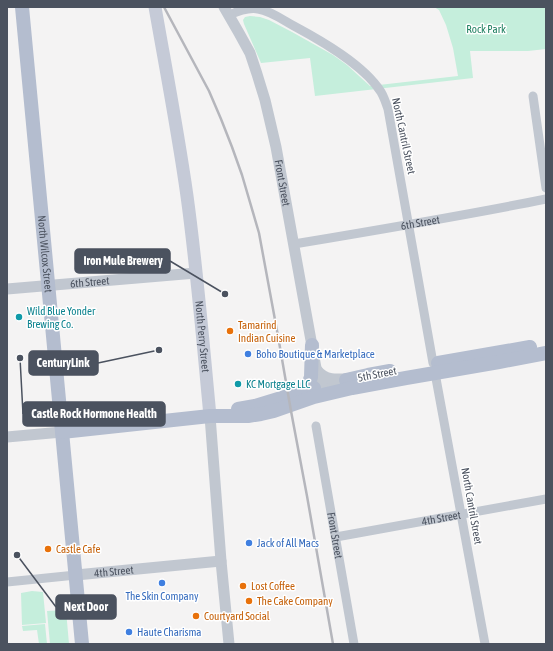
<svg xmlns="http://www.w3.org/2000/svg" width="553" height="651" viewBox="0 0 553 651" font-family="'Asap Condensed',sans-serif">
	<rect width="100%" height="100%" fill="#f4f3f3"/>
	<!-- green -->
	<path fill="#c5eedc" d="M 434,7 L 546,7 L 546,49 L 528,51 L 470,51 L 473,78 L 315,96 L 310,58 L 261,63 L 244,24 L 243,20 L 245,17 L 250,16 L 260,17 L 269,20 L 292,32 L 333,55 L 347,65 L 370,86 L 458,76 L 453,48 L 446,25 L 439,10 Z
		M 32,591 L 43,592 L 46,623 L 22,625 L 21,593 Z
		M 66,610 L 69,644 L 50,644 L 47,611 Z
		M 45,624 L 47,644 L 39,644 L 37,630 L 23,631 L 22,626 Z"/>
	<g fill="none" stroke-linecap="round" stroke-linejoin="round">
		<!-- minor -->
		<g stroke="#c1c7d0" stroke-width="9">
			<path d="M 229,15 C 238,11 248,7 258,9 C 271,11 283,20 294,26 C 322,41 364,65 381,92 C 384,97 386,103 388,109 L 433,363"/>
			<path d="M 533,96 L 546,188"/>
			<path id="s1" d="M 294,244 C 378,230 462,216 546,199"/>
			<path d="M 435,373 L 485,644"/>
			<path id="s2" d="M 316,426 L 354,644"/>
			<path id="s3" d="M 336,537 L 546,499"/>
			<path d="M 7,582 L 76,575"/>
		</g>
		<!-- tertiary -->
		<g stroke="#c1c7d0" stroke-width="11">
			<path id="s4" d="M 224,7 L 239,33 L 250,53 L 257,74 L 265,100 L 276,147 L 316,368 C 321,383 325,389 342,388"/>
			<path id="s5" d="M 7,289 L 196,273"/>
			<path d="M 317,370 C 326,382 340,379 353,378"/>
			<path d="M 210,416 L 221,561 L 229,644"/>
			<path d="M 7,437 L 62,432"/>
			<path id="s6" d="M 76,575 L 221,561"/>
		</g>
		<!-- secondary -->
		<path stroke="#c5cad7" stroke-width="13" id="s7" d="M 155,7 C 166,70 178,132 187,196 C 197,269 203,343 210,416"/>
		<!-- primary -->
		<g stroke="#b4bdcf" stroke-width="14">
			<path id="s8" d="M 22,7 L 82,644"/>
			<path d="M 438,363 L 530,347"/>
			<path d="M 346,380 L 368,375 L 390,371"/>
			<path d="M 301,392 L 308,385 L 311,377 L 312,345"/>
			<path d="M 238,409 L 255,406 L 314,388"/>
			<path d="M 62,432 L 210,416 L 248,416 L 261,414 L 274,411 L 314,397 L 352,388 L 406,378 L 499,362 L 546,353"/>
		</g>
		<!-- rail -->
		<path stroke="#b5b6bc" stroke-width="2.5" d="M 164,7 L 209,91 L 221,119 L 232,147 L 242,175 L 259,233 L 278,336 L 291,411 L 307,496 L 333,644"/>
	</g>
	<!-- markers -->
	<g fill="#0f9aa8" stroke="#fff" stroke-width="1.5">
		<circle cx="19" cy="317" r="4"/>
		<circle cx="238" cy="384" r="4"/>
	</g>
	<g fill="#e8710a" stroke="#fff" stroke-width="1.5">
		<circle cx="230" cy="331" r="4"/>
		<circle cx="48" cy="549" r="4"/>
		<circle cx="243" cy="586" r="4"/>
		<circle cx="249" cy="601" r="4"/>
		<circle cx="196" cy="616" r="4"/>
	</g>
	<g fill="#3f7fe0" stroke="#fff" stroke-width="1.5">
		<circle cx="248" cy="354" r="4"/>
		<circle cx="249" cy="543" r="4"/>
		<circle cx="162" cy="583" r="4"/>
		<circle cx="129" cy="632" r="4"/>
	</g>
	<g text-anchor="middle" stroke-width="3" stroke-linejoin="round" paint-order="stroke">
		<!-- park labels -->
		<g font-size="11" fill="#1d7f5f" stroke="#fff">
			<text x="486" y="33">Rock Park</text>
		</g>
		<!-- street labels -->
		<g font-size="11" fill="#4b525f" stroke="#fff">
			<text transform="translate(404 136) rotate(78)" y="4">North Cantril Street</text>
			<text dy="4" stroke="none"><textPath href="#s4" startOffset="187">Front Street</textPath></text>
			<text dy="4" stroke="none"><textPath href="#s1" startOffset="128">6th Street</textPath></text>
			<text dy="4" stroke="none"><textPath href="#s8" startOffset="248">North Wilcox Street</textPath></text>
			<text dy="4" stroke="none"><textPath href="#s5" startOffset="83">6th Street</textPath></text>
			<text dy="4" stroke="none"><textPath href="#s7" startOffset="333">North Perry Street</textPath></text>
			<text transform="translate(377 374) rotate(-11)" y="4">5th Street</text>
			<text transform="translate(472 506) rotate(80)" y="4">North Cantril Street</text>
			<text dy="4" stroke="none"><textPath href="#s3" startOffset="107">4th Street</textPath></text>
			<text dy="4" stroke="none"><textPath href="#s2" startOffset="111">Front Street</textPath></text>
			<text dy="4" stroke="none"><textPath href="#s6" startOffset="38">4th Street</textPath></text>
		</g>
		<!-- culture labels -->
		<g font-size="11" fill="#0d838f" stroke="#fff" text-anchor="start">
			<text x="27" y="315">Wild Blue Yonder<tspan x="27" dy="13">Brewing Co.</tspan></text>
			<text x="246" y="388">KC Mortgage LLC</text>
		</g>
		<!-- food labels -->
		<g font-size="11" fill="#c56008" stroke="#fff" text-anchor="start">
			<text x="238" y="329">Tamarind<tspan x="238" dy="13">Indian Cuisine</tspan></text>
			<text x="56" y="553">Castle Cafe</text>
			<text x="251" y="590">Lost Coffee</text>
			<text x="257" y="605">The Cake Company</text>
			<text x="204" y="620">Courtyard Social</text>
		</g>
		<!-- shop labels -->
		<g font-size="11" fill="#366cbe" stroke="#fff" text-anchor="start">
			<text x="256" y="358">Boho Boutique &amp; Marketplace</text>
			<text x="257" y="547">Jack of All Macs</text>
			<text x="162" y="600" text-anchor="middle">The Skin Company</text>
			<text x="137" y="636">Haute Charisma</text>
		</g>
	</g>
	<!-- callouts -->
	<path fill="none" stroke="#4b525f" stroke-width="1.5" d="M225 294L170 261M159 350L98 363M20 358L23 414M17 555L56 607"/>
	<g fill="#4b525f" stroke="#fff" stroke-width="1.5">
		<circle cx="225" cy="294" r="4"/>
		<circle cx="159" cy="350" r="4"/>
		<circle cx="20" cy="358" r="4"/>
		<circle cx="17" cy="555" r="4"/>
	</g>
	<g fill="#4b525f" stroke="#4b525f" stroke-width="1.5">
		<rect x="75" y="249" width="95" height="24" rx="4"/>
		<rect x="29" y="351" width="69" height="24" rx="4"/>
		<rect x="23" y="402" width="142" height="24" rx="4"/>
		<rect x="56" y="595" width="60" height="24" rx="4"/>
	</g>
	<g font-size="12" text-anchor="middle" font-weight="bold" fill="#fff">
		<text x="123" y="265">Iron Mule Brewery</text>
		<text x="63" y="367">CenturyLink</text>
		<text x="94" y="418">Castle Rock Hormone Health</text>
		<text x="86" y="611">Next Door</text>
	</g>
	<!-- border -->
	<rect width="553" height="651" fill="none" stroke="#4b525f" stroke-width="16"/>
</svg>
